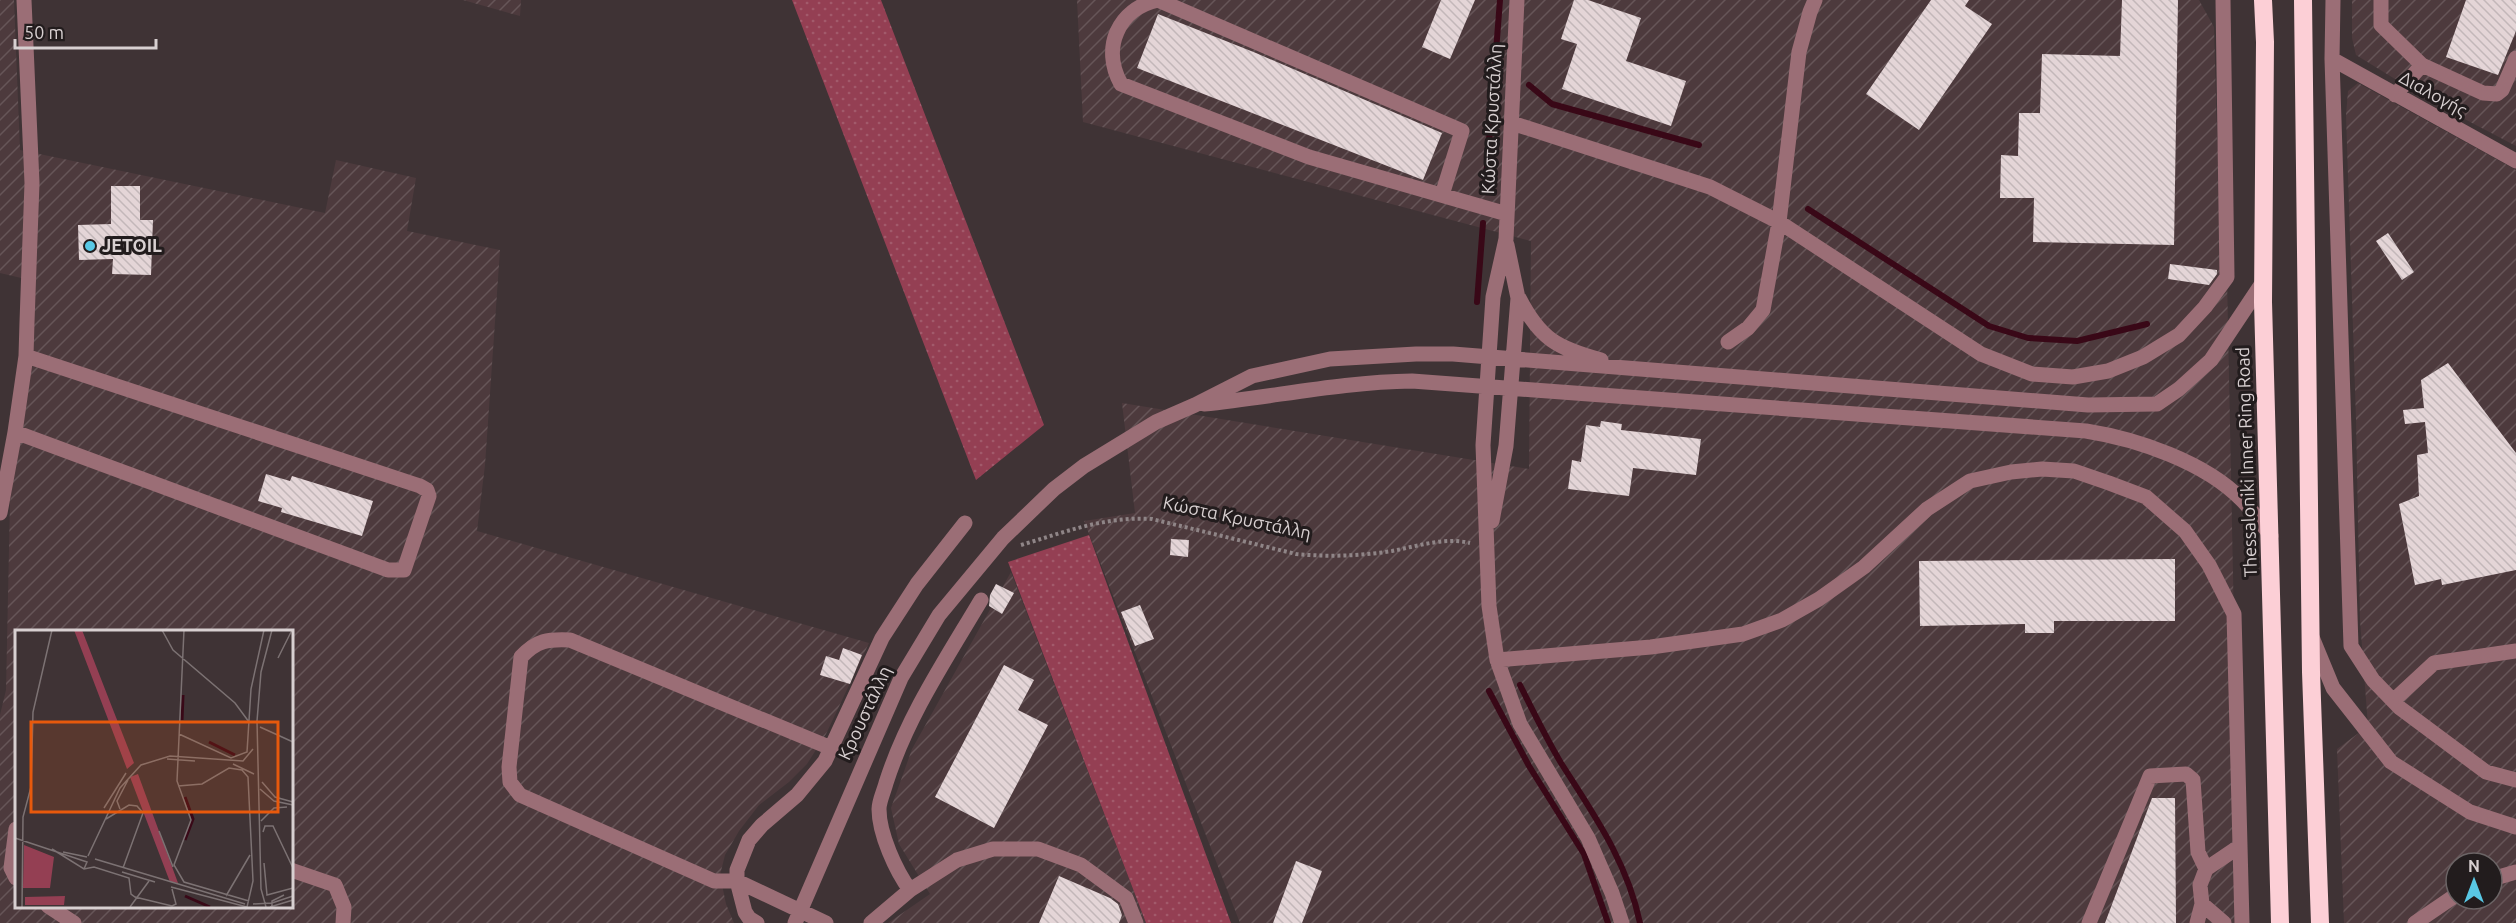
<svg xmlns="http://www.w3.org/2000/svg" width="2516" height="923" viewBox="0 0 2516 923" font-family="Ubuntu,sans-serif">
	<defs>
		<pattern id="industrial-furrows" width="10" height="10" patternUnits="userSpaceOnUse" patternTransform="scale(1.5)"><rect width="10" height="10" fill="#4d3a3d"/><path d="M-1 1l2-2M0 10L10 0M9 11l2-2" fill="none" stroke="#665558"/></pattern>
		<pattern id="grass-dots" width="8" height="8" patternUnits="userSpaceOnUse" patternTransform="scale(1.5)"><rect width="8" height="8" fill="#943f53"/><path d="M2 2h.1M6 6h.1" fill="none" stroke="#a25a6b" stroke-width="1.8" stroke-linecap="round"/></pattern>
		<pattern id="building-back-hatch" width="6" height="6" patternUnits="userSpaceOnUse" patternTransform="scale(1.5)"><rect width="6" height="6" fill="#e4d5d7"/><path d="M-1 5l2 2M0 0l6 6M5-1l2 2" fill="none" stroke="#c3b7b9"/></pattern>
	</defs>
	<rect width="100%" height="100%" fill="#3f3335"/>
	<!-- industrial -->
	<path fill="url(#industrial-furrows)" fill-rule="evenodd" d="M 0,0 L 14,0 L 20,150 L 325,213 L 336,160 L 416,178 L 407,231 L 500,250 L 485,465 L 477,531 L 869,643 L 826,734 L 807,764 L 789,782 L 759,805 L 739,831 L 725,855 L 720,875 L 726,904 L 734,923 L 0,923 L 0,715 L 6,690 L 10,502 L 32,329 L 34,281 L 0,273 ZM 16,632 L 291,632 L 291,906 L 16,906 Z
		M 463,0 L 521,0 L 520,16 Z
		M 1077,0 L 2199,0 L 2214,27 L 2217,134 L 2227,277 L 2240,923 L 1240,923 L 1084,521 L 1135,513 L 1122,403 L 1529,469 L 1531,241 L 1083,122 Z
		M 2352,0 L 2516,0 L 2516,146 L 2434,103 L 2356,55 L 2352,38 Z
		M 2358,83 L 2516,170 L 2516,923 L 2344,923 L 2337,749 L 2368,726 L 2360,620 L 2356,419 L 2346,115 L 2348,91 ZM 2456,863 L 2492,863 L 2492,899 L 2456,899 Z
		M 1011,572 L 1146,923 L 888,923 L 930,894 L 899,844 L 891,808 L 912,749 Z"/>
	<!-- grass -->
	<path fill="url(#grass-dots)" d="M 792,0 L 881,0 L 1044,425 L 976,480 Z
		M 1089,535 L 1231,923 L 1146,923 L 1008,562 Z"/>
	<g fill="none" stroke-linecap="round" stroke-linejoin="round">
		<!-- stream -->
		<path stroke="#390817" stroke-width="6" d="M 1529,85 L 1552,104 L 1699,145
			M 1485,192 L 1500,0
			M 1808,209 L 1989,326 L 2028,338 L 2077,341 L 2147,324
			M 1477,302 L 1483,223
			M 1520,685 C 1533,711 1546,738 1561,763 C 1594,815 1627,861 1640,923
			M 1489,691 L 1529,766 L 1584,854 L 1608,923"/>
	</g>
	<!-- building -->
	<path fill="url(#building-back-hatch)" d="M 1441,0 L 1475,0 L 1450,59 L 1422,47 Z
		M 1574,0 L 1588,0 L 1641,18 L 1626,61 L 1686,81 L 1671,126 L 1562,89 L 1577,44 L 1561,39 Z
		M 1931,0 L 1969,0 L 1965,6 L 1992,24 L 1919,130 L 1866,94 Z
		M 2122,0 L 2178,0 L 2174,245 L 2033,242 L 2034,198 L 2000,198 L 2001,155 L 2018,156 L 2019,113 L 2040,113 L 2042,54 L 2120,56 Z
		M 2466,0 L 2516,0 L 2516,31 L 2498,75 L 2446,57 Z
		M 1158,14 L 1256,53 L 1442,133 L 1423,180 L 1137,68 Z
		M 111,186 L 140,186 L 140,220 L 153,220 L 151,275 L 112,274 L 113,259 L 79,260 L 78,225 L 111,224 Z
		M 2388,233 L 2414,272 L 2402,280 L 2376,241 Z
		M 2170,264 L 2217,270 L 2217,274 L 2209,285 L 2168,279 Z
		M 2448,363 L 2516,453 L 2516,570 L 2442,585 L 2441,579 L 2415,585 L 2399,504 L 2419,496 L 2417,455 L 2428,453 L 2425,422 L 2405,424 L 2403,410 L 2424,408 L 2421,380 Z
		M 1601,421 L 1622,424 L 1621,430 L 1701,439 L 1696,475 L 1633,468 L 1629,496 L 1568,489 L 1572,460 L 1581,462 L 1586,425 L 1600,427 Z
		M 266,474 L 290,481 L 292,476 L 373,501 L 362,536 L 281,512 L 282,508 L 258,501 Z
		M 1171,539 L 1189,540 L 1188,557 L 1170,555 Z
		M 2175,559 L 2175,621 L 2054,621 L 2054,633 L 2025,633 L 2025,624 L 1920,626 L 1919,561 Z
		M 996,584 L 1014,593 L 1002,614 L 989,606 L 990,595 Z
		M 1140,605 L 1154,639 L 1135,646 L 1121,612 Z
		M 843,648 L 862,655 L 850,684 L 820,675 L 826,656 L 839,660 Z
		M 1004,665 L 1034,680 L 1018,710 L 1048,725 L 994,828 L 935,797 Z
		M 2152,798 L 2175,798 L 2176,923 L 2105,923 Z
		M 1296,861 L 1322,871 L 1302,923 L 1273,923 Z
		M 1059,876 L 1110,898 L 1118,904 L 1122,915 L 1119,923 L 1039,923 Z"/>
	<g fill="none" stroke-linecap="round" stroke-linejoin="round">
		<!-- path -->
		<path stroke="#8f8587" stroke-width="4" stroke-dasharray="3 3" stroke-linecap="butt" d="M 1021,545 C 1065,532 1106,516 1152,519 L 1296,554 C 1328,557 1361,556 1392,551 C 1418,546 1444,537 1470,543"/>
		<!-- minor -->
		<path stroke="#9b6e76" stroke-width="15" d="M 1517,0 L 1506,239 L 1493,297 L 1483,445 L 1489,606 L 1497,660 L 1520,724 L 1588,838 L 1612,893 L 1622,923
			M 2333,0 L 2332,59 L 2351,646 L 2373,680 L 2400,708 L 2486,772 L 2516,780
			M 2381,0 L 2381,25 L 2422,65 L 2483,93 L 2497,94 L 2502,90 L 2516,58
			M 2332,59 L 2516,161
			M 2395,95 L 2422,65
			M 1512,123 L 1710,187 L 1779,222 L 1981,354 L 2032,374 L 2073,377 L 2108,371 L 2143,357 L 2179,335 L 2205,307 L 2227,277 L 2223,0
			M 1442,195 L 1462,131 L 1158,0 C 1118,9 1101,48 1121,84 L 1309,157 L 1507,214
			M 1519,298 C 1540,339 1557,348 1601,360
			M 1728,342 L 1748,328 L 1763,310 L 1779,222 L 1799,52 L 1810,12 L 1815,0
			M 1204,404 C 1274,397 1341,382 1412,381 L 2086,431 C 2137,439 2205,462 2242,500 C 2253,511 2262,524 2271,536
			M 15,432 L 388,570 L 404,570 L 429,496 L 427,490 L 420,486 L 26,356
			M 0,513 L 15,432 L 26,356 L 27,322 L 32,183 L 24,0
			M 1492,521 L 1506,446 L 1518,298 L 1507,245
			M 2312,637 L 2333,688 L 2391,762 L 2470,812 L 2516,827
			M 1497,660 L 1651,647 L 1743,634 L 1782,620 L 1819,599 L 1864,567 L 1927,509 L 1970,481 L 2011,472 L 2042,469 L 2074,471 L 2109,483 L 2146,497 L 2185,531 L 2209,565 L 2234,614 L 2242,923
			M 2393,701 L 2434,663 L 2516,651
			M 16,829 L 11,868 L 16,878
			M 291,870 L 335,885 L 344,907 L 343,923
			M 2492,879 L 2516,872
			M 910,890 C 896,871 879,834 879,809 C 879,801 884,791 886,783 C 907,717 946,659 981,600
			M 2202,904 L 2224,923
			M 48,906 L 74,923
			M 757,923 L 749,918 L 745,912 L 737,881 L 737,870 L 749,840 L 762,825 L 797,795 L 825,761 L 882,638 L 917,584 L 965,523
			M 795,923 L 901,678 L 939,615 L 1003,538 L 1054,489 L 1084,466 L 1156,422 L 1195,405 L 1252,376 L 1330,359 L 1416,354 L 1453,354 L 2088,405 L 2157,404 L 2179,389 L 2211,360 L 2263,282
			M 826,923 L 737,881 L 714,881 L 520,795 L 510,782 L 509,767 L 521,657 C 537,640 548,639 570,640 L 831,748
			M 871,923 L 910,890 L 957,860 L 993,849 L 1038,849 L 1081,865 L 1126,898 L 1136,923
			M 2089,923 L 2150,776 L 2186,774 L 2193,780 L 2198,852 L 2206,869
			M 2197,923 L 2202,904 L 2200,885 L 2206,869 L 2240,846
			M 2415,923 L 2456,895"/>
		<!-- highway -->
		<path stroke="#fccfd6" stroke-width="18" d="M 2263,0 L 2265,42 L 2263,302 L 2280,923
			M 2303,0 L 2311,672 L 2320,923"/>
	</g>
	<!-- markers -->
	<circle fill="#59c8e5" stroke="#221c1d" stroke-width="2" cx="90" cy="246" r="6"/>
	<g text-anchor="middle" stroke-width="6" stroke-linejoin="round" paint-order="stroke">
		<!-- street labels -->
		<g font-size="18" fill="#d8d0d1" stroke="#221c1d">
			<text transform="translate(2433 94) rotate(29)" y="6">Διαλογής</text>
			<text transform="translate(1492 119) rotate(-87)" y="6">Κώστα Κρυστάλλη</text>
			<text transform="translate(2247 462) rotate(-92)" y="6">Thessaloniki Inner Ring Road</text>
			<text transform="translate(1237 518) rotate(12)" y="6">Κώστα Κρυστάλλη</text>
			<text transform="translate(865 713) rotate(-65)" y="6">Κρουστάλλη</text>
		</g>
		<!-- poi labels -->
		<g font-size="18" font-weight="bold" fill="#d8d0d1" stroke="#221c1d" text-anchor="start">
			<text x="102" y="252">JETOIL</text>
		</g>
	</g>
	<!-- overview -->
	<g transform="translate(15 630)">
		<rect width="278" height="278" fill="#3f3335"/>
		<path d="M 59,0 L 67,0 L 95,72 L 119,133 L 112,139 ZM 123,144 L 163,253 L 155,252 L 115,147 ZM 9,215 L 39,227 L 35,258 L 8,258 ZM 50,266 L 49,275 L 10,275 L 10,267 Z" fill="#943f53"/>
		<path fill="none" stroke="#390817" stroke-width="3" d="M 167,90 L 168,65M 194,112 L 220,125M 170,167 L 178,189 L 170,210M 170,266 L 195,277"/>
		<path fill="none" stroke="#7c7273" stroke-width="1.5" d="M 147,0 L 158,20 L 220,73 L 234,92M 169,0 L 162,151 L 176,190 L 159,235 L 169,252 L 234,271M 263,28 L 277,0M 245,97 L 278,112M 164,104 L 216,128 L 232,122 L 236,59 L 249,0M 152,129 L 180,131M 218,134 L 239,144M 247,152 L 260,167 L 278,172M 163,156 L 187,154 L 214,138 L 227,140 L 233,147 L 238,251 L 232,277M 245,159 L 259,171 L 278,175M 89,178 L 111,143M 105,179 L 102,171 L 113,150M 91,189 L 114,175 L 122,176 L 128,183 L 108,238M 246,191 L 259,178 L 272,177M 144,201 L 158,237M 248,202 L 250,196 L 258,196 L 278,238M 0,208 L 72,232 L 69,239M 37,219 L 69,239 L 79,237 L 114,248 L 116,264 L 120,267 L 157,276 L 161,274 L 157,259M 48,222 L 72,227M 73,226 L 105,158 L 126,135 L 155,126 L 228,131 L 238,119M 80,229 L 230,274M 249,233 L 252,265 L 278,258M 107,242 L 140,252M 156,257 L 232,277M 211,266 L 235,225M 238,274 L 257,273 L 278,266M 7,277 L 8,187 L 16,157 L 18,82 L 37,0M 115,277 L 134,251M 251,277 L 246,259 L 242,91 L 246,42 L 257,0M 255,277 L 278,270M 257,277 L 257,271 L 269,265"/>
		<path fill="#e8590c" fill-opacity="0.15" stroke="#e8590c" stroke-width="3" d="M 16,92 L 263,92 L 263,182 L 16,182 Z"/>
		<rect width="278" height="278" fill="none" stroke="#d8d0d1" stroke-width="3"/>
	</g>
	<!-- north arrow -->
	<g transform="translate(2474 881)"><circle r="28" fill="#221c1d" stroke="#6b6465" stroke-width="1.5"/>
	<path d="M0-4.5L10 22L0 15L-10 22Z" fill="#59c8e5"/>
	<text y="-9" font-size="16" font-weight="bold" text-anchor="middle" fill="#d8d0d1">N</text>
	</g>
	<!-- scale -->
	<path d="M15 39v9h141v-9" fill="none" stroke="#d8d0d1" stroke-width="3"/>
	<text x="24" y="39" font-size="18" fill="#d8d0d1" stroke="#221c1d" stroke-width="4.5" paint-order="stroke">50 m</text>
</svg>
